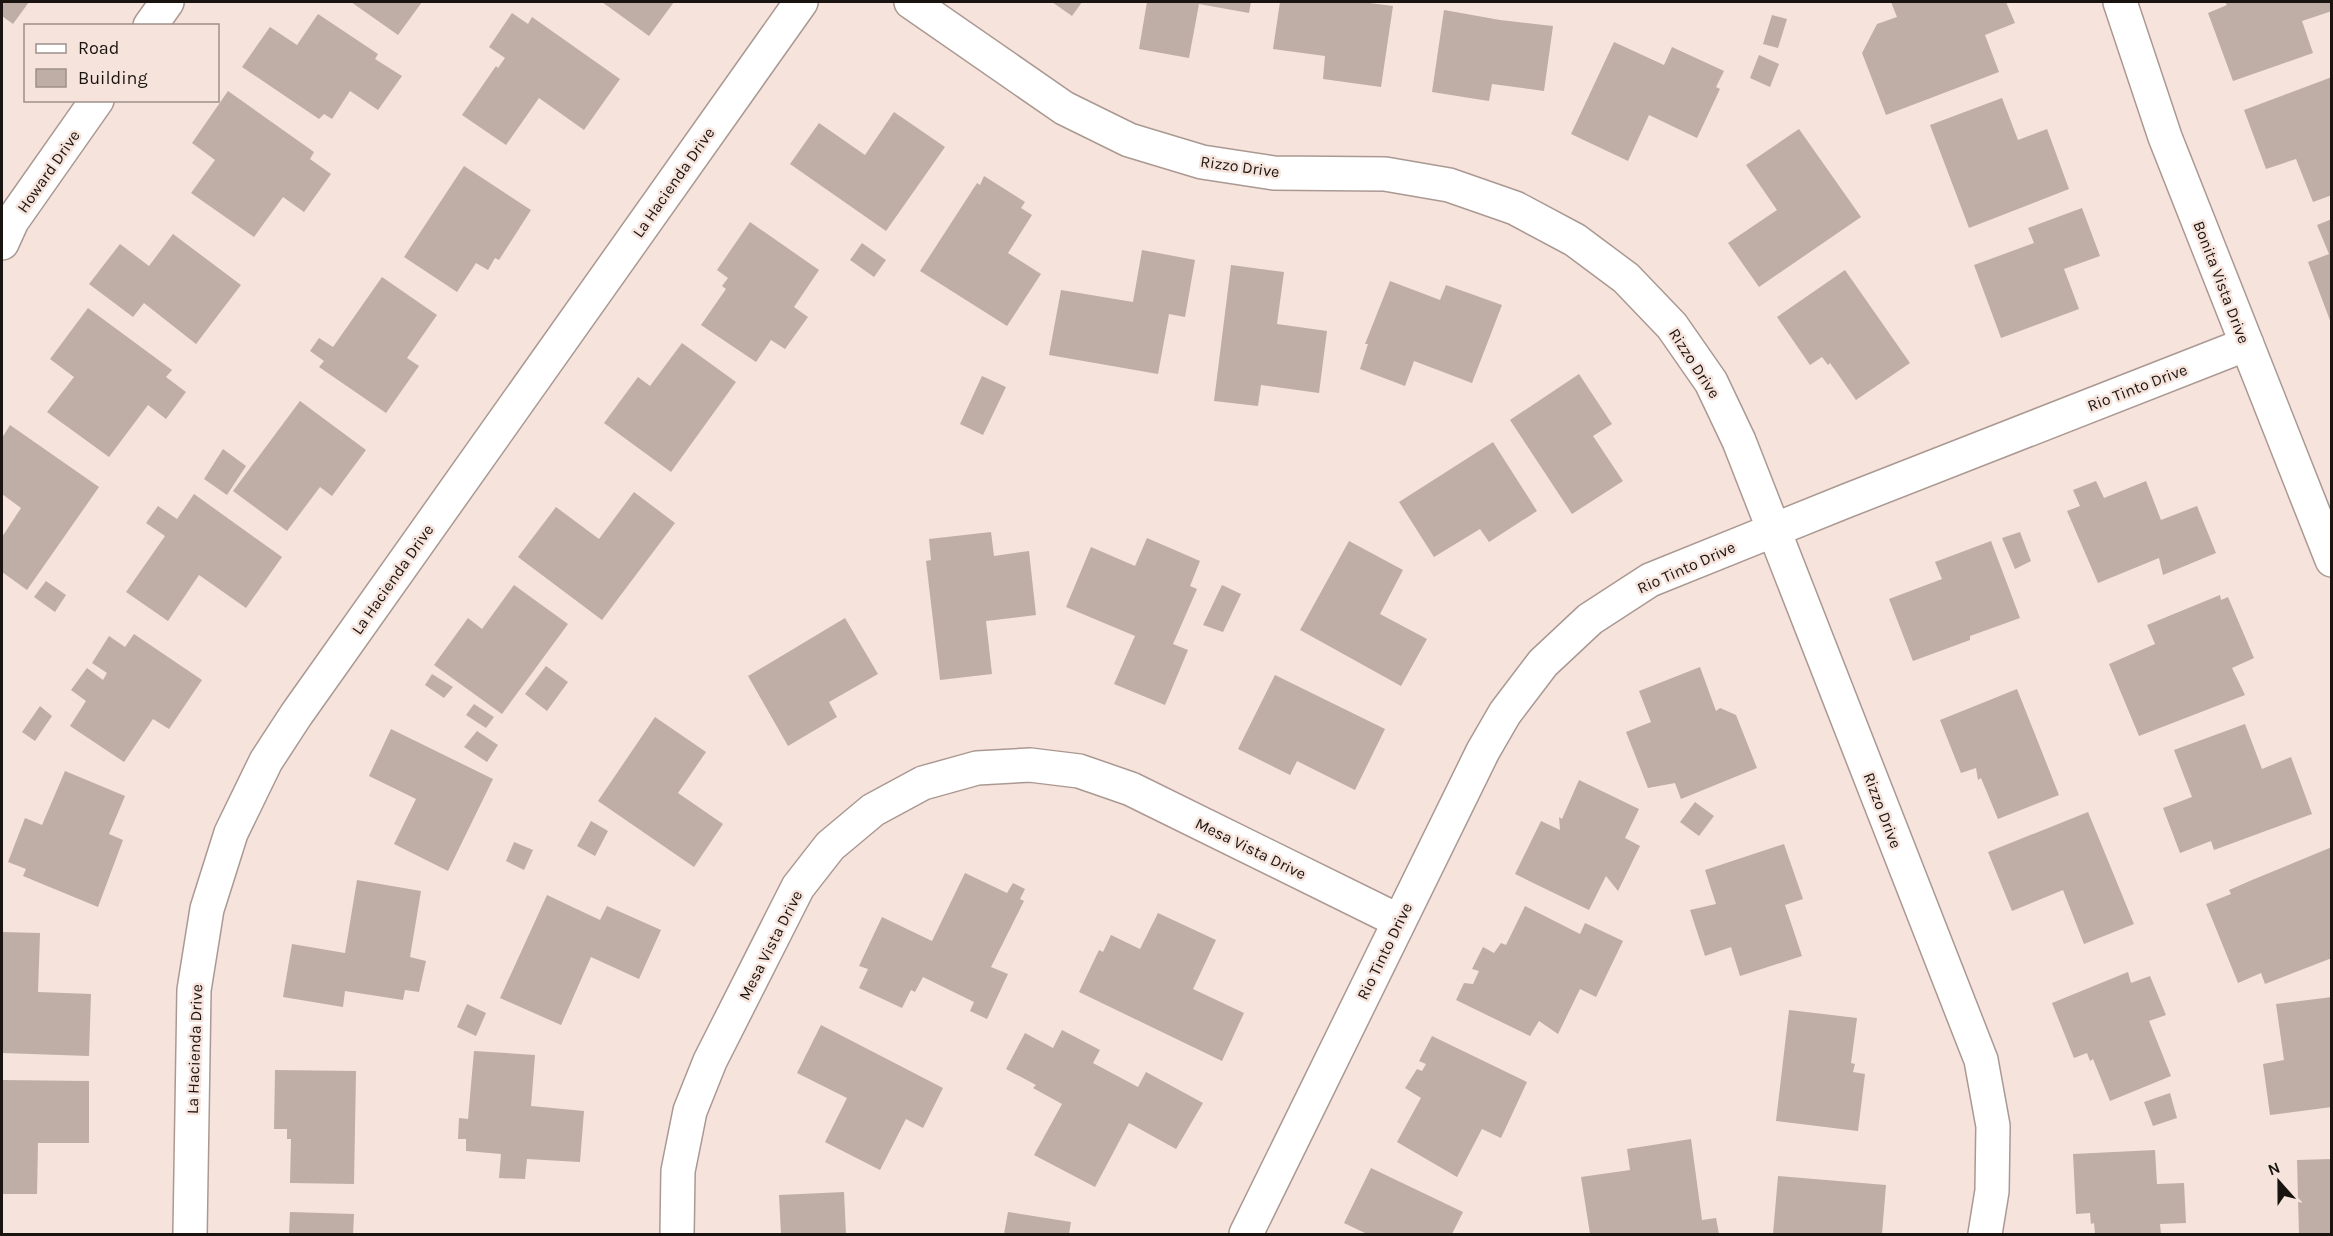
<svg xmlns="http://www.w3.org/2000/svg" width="2333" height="1236" viewBox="0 0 2333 1236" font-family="Karla,sans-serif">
	<rect width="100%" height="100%" fill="#f6e3db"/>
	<!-- building -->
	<path fill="#bfaea6" d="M 2,2 L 29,2 L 13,24 L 2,16 Z
		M 351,2 L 422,2 L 398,35 Z
		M 602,2 L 674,2 L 649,36 Z
		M 1052,2 L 1082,2 L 1072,16 Z
		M 1147,2 L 1251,2 L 1249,13 L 1199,4 L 1189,58 L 1139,49 Z
		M 1280,2 L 1362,2 L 1393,6 L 1381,87 L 1323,79 L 1325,56 L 1273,49 Z
		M 1891,2 L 2006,2 L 2015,23 L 1985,35 L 1999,72 L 1886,115 L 1862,53 L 1877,24 L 1897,17 Z
		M 2225,2 L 2332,2 L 2332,11 L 2302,21 L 2313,53 L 2233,81 L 2208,13 L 2227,5 Z
		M 1444,10 L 1500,20 L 1553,26 L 1544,91 L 1492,84 L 1489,101 L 1432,92 Z
		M 512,13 L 528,24 L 532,17 L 620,79 L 584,130 L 539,98 L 506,145 L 462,115 L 496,66 L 498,68 L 505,58 L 489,47 Z
		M 318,14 L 378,54 L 375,59 L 402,76 L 378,110 L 350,91 L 332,119 L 324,114 L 319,119 L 242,67 L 270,27 L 297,45 Z
		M 1772,15 L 1787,19 L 1778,48 L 1763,44 Z
		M 1614,42 L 1664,65 L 1672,47 L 1724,71 L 1716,87 L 1720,89 L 1697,138 L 1649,115 L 1628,161 L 1571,134 Z
		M 1759,55 L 1779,64 L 1770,87 L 1750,78 Z
		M 2332,77 L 2332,195 L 2313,202 L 2296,159 L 2266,169 L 2244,110 Z
		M 228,91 L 314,152 L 310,159 L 331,174 L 304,212 L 283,197 L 254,237 L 191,193 L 215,160 L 192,143 Z
		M 2002,98 L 2018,140 L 2047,129 L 2069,189 L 1969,228 L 1930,125 Z
		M 894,112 L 945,147 L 886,231 L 790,164 L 819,123 L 865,155 Z
		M 1799,129 L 1861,217 L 1759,287 L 1728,243 L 1777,210 L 1746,165 Z
		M 464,166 L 531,210 L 499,260 L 495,258 L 488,270 L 476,263 L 457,292 L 404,257 Z
		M 984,176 L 1025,202 L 1021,208 L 1032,215 L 1008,253 L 1041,274 L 1007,326 L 920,271 L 977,183 L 980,185 Z
		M 2082,208 L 2100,256 L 2064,269 L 2079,309 L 2001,338 L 1974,265 L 2034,243 L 2028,228 Z
		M 2332,219 L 2332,323 L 2331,323 L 2308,262 L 2329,254 L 2317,225 Z
		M 750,222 L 819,270 L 794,307 L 808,317 L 785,349 L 771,340 L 756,362 L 701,325 L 726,289 L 722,286 L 728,278 L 717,270 Z
		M 173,234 L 241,285 L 196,344 L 144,303 L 133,317 L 89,284 L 120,244 L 149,266 Z
		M 862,243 L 886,260 L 874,277 L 850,260 Z
		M 1142,250 L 1195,260 L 1185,317 L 1169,314 L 1158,374 L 1049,355 L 1061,290 L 1133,302 Z
		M 1231,265 L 1284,272 L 1277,324 L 1327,331 L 1319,393 L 1261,385 L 1258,406 L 1214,401 Z
		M 1845,270 L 1910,363 L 1856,400 L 1830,363 L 1828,365 L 1822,357 L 1810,365 L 1777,317 Z
		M 382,277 L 437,315 L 407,358 L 419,366 L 386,413 L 319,367 L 324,361 L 310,351 L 319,338 L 333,347 Z
		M 1390,281 L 1440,300 L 1446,285 L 1502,305 L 1472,383 L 1414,361 L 1405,386 L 1360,369 L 1368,344 L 1365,344 Z
		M 88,308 L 172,370 L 166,377 L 186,392 L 166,419 L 148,405 L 109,457 L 47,412 L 74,377 L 50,359 Z
		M 682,343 L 736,382 L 671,472 L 604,423 L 638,377 L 650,386 Z
		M 1579,374 L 1612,424 L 1593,436 L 1623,481 L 1572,514 L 1510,420 Z
		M 982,376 L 1006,387 L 983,435 L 960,424 Z
		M 300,401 L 366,450 L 332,496 L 320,487 L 287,531 L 233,491 Z
		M 10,425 L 99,487 L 27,590 L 2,572 L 2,537 L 21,508 L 2,494 L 2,438 Z
		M 1493,442 L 1537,511 L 1489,542 L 1480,529 L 1434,557 L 1399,502 Z
		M 223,449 L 246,466 L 227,495 L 204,479 Z
		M 2096,481 L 2104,498 L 2146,481 L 2161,520 L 2197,506 L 2216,553 L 2163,575 L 2159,558 L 2098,583 L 2067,511 L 2080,506 L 2073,490 Z
		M 634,492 L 675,523 L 602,620 L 518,557 L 556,507 L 599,539 Z
		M 194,494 L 282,557 L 246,608 L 199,575 L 168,621 L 126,592 L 165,536 L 146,523 L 158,506 L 177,519 Z
		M 991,532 L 994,556 L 1029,551 L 1036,615 L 986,621 L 992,674 L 940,680 L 926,561 L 931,560 L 929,539 Z
		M 2020,532 L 2031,561 L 2015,569 L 2002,538 Z
		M 1147,538 L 1200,561 L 1190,586 L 1197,589 L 1173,644 L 1188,650 L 1165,705 L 1114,684 L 1135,636 L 1066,607 L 1091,547 L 1135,566 Z
		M 1349,541 L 1403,570 L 1380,614 L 1427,639 L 1401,686 L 1300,630 Z
		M 1991,541 L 2020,618 L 1970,636 L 1970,640 L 1913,661 L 1889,599 L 1942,579 L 1935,562 Z
		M 46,581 L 66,595 L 55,612 L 34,597 Z
		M 514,585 L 568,624 L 502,714 L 434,665 L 468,618 L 482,629 Z
		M 1222,585 L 1241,594 L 1223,632 L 1203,625 Z
		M 2220,595 L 2221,600 L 2228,597 L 2254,658 L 2232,668 L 2245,695 L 2139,736 L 2109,664 L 2155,644 L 2147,625 Z
		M 845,618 L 878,674 L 829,702 L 837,717 L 788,746 L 748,676 Z
		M 134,634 L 202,680 L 169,729 L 153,719 L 124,762 L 70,726 L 86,701 L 71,690 L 87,668 L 103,680 L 107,673 L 92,663 L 109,636 L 125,647 Z
		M 546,666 L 568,682 L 547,711 L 525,694 Z
		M 1700,667 L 1716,711 L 1720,708 L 1736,715 L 1757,768 L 1681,799 L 1675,783 L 1648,788 L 1626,732 L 1651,722 L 1639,691 Z
		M 432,674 L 453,687 L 444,698 L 425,685 Z
		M 1275,675 L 1385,729 L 1355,790 L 1297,761 L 1290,775 L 1238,749 Z
		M 2017,689 L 2059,795 L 1998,819 L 1981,778 L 1978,780 L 1976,768 L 1961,773 L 1940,720 Z
		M 474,704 L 494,717 L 486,728 L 466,715 Z
		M 40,706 L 52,716 L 35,741 L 22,732 Z
		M 655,717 L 706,752 L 678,793 L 723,824 L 694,867 L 598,801 Z
		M 2245,724 L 2262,769 L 2291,757 L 2312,814 L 2214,850 L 2211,841 L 2180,853 L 2163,808 L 2192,797 L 2174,750 Z
		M 391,729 L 493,779 L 448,871 L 394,844 L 416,799 L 369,776 Z
		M 477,731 L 498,745 L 487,762 L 464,747 Z
		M 65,771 L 125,796 L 109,834 L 123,840 L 98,907 L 23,876 L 26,869 L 8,862 L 25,818 L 42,825 Z
		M 1579,780 L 1639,809 L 1625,838 L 1640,846 L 1618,891 L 1606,876 L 1589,910 L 1515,874 L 1541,821 L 1560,830 L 1559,817 L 1562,819 Z
		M 1695,802 L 1714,816 L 1699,836 L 1680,822 Z
		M 2088,812 L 2134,924 L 2084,944 L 2063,890 L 2012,911 L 1988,852 Z
		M 591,821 L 608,831 L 595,856 L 577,846 Z
		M 514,842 L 533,850 L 524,870 L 506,861 Z
		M 1784,844 L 1803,899 L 1785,905 L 1802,956 L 1740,976 L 1731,947 L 1705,956 L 1690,910 L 1716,904 L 1705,870 Z
		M 2332,847 L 2332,958 L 2265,984 L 2261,973 L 2238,983 L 2206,904 L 2231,894 L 2229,890 L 2252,880 Z
		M 965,873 L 1007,893 L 1013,883 L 1025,889 L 1020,899 L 1024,901 L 991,967 L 1008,974 L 987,1019 L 970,1011 L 974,1002 L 923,977 L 915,992 L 911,990 L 902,1008 L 859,988 L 868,969 L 859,966 L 882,917 L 932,941 Z
		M 357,880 L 421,891 L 410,957 L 426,961 L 419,992 L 405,990 L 403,1000 L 345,991 L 343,1007 L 283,997 L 292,944 L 345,953 Z
		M 547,895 L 600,920 L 607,906 L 661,930 L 639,979 L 591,957 L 561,1025 L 500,998 Z
		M 1525,906 L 1580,934 L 1585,923 L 1623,941 L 1596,997 L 1580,989 L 1558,1034 L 1539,1021 L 1530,1036 L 1456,1000 L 1464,983 L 1473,984 L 1479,971 L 1472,969 L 1483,947 L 1494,953 L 1501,943 L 1506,945 Z
		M 1158,913 L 1216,940 L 1193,989 L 1244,1013 L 1222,1061 L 1079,992 L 1099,950 L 1103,952 L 1111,935 L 1140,949 Z
		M 2,932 L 40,933 L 38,992 L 91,994 L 89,1056 L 2,1053 Z
		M 2128,972 L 2131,983 L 2150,976 L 2166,1015 L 2149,1021 L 2171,1076 L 2110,1101 L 2093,1059 L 2090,1061 L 2087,1053 L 2074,1058 L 2052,1003 Z
		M 2332,997 L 2332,1107 L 2270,1115 L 2263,1064 L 2284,1060 L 2276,1004 Z
		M 467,1004 L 486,1013 L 476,1036 L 457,1027 Z
		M 1789,1010 L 1857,1018 L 1851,1063 L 1855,1064 L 1853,1072 L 1865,1074 L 1858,1131 L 1776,1121 Z
		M 821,1025 L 943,1088 L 923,1128 L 906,1119 L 880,1170 L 825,1142 L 847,1098 L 797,1073 Z
		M 1062,1030 L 1100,1050 L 1093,1063 L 1138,1087 L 1146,1072 L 1203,1103 L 1176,1149 L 1129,1123 L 1095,1187 L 1034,1155 L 1062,1104 L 1033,1088 L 1036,1085 L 1006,1069 L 1025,1033 L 1053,1048 Z
		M 1432,1036 L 1527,1082 L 1501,1138 L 1482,1129 L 1457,1177 L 1397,1142 L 1421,1098 L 1405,1088 L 1417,1069 L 1422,1071 L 1426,1064 L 1419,1061 Z
		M 474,1051 L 535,1055 L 531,1106 L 584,1111 L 580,1162 L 527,1159 L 525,1179 L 499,1178 L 501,1154 L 466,1151 L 466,1139 L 458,1139 L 459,1118 L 468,1119 Z
		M 275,1070 L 356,1071 L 354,1184 L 290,1183 L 291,1139 L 287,1139 L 287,1129 L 274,1129 Z
		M 2,1080 L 89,1081 L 89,1143 L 38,1143 L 37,1194 L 2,1194 Z
		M 2170,1093 L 2177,1118 L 2153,1126 L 2144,1102 Z
		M 1691,1139 L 1702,1220 L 1716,1218 L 1719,1234 L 1590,1234 L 1581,1177 L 1630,1170 L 1627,1149 Z
		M 2155,1150 L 2157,1184 L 2184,1183 L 2186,1223 L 2160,1224 L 2161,1234 L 2095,1234 L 2094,1223 L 2091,1224 L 2090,1213 L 2076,1214 L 2073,1154 Z
		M 2332,1159 L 2332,1234 L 2299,1234 L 2297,1160 Z
		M 1371,1168 L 1463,1212 L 1452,1234 L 1367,1234 L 1344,1223 Z
		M 1778,1176 L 1886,1185 L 1882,1234 L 1773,1234 Z
		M 844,1192 L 846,1234 L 781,1234 L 779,1195 Z
		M 290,1212 L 354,1214 L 353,1234 L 289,1234 Z
		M 1008,1212 L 1071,1222 L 1069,1234 L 1004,1234 Z"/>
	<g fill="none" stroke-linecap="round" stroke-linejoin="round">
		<!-- minor casing -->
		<g stroke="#aa9992" stroke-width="36">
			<path id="minor" d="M 911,2 L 1064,108 L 1129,140 L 1202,162 L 1274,173 L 1385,174 L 1449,185 L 1515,208 L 1575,240 L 1626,278 L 1672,326 L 1711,382 L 1739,441 L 1981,1060 L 1993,1126 L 1992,1191 L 1985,1234
				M 2120,2 L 2165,137 L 2332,560
				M 190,1234 L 194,990 L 207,909 L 231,833 L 266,761 L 296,715 L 801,2
				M 677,1234 L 678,1171 L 690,1111 L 710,1061 L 798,887 L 830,846 L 873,810 L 923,783 L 977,768 L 1030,765 L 1079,771 L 1131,789 L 1399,921
				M 1246,1234 L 1483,751 L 1505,713 L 1543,663 L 1590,619 L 1650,580 L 1846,501 L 2247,344"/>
		</g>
		<!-- tertiary casing -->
		<g stroke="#aa9992" stroke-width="36">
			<path id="tertiary" d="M 150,26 L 167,2
				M 2,243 L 12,221 L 97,100"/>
		</g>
		<!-- minor -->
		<use href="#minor" stroke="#fff" stroke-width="33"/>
		<!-- tertiary -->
		<use href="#tertiary" stroke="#fff" stroke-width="33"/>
	</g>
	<g text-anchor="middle" stroke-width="5" stroke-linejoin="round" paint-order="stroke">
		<!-- street labels -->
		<g font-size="16" fill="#1a1411" stroke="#f6e3db">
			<text transform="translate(1240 166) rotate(8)" y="6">Rizzo Drive</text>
			<text transform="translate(48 171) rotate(-55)" y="6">Howard Drive</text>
			<text transform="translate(673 182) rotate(-55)" y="6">La Hacienda Drive</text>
			<text transform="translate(2222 282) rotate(69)" y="6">Bonita Vista Drive</text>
			<text transform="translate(1695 363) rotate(57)" y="6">Rizzo Drive</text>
			<text transform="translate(2137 387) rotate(-21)" y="6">Rio Tinto Drive</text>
			<text transform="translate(1686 567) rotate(-24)" y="6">Rio Tinto Drive</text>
			<text transform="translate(392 579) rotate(-55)" y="6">La Hacienda Drive</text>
			<text transform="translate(1883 810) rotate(69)" y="6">Rizzo Drive</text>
			<text transform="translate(1251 848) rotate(26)" y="6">Mesa Vista Drive</text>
			<text transform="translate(770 945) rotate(-63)" y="6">Mesa Vista Drive</text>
			<text transform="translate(1384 951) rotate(-64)" y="6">Rio Tinto Drive</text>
			<text transform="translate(194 1049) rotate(-88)" y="6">La Hacienda Drive</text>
		</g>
	</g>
	<!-- border -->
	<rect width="2333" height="1236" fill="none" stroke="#1a1411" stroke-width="6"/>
	<!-- legend -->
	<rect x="24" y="24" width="195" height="78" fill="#f6e3db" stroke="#9e908a" stroke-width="1.5"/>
	<rect x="36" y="44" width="30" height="9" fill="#ffffff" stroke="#9e908a" stroke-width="1.5"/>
	<text x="78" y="54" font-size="18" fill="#1a1411">Road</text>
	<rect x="36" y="69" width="30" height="18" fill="#bfaea6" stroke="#9e908a" stroke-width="1.5"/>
	<text x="78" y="84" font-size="18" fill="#1a1411">Building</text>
	<!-- north arrow -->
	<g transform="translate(2279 1182) rotate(339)" stroke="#f6e3db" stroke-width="4.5" paint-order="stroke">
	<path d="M0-4.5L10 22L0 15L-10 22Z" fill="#1a1411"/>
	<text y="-9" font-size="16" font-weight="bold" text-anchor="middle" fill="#1a1411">N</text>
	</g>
</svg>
